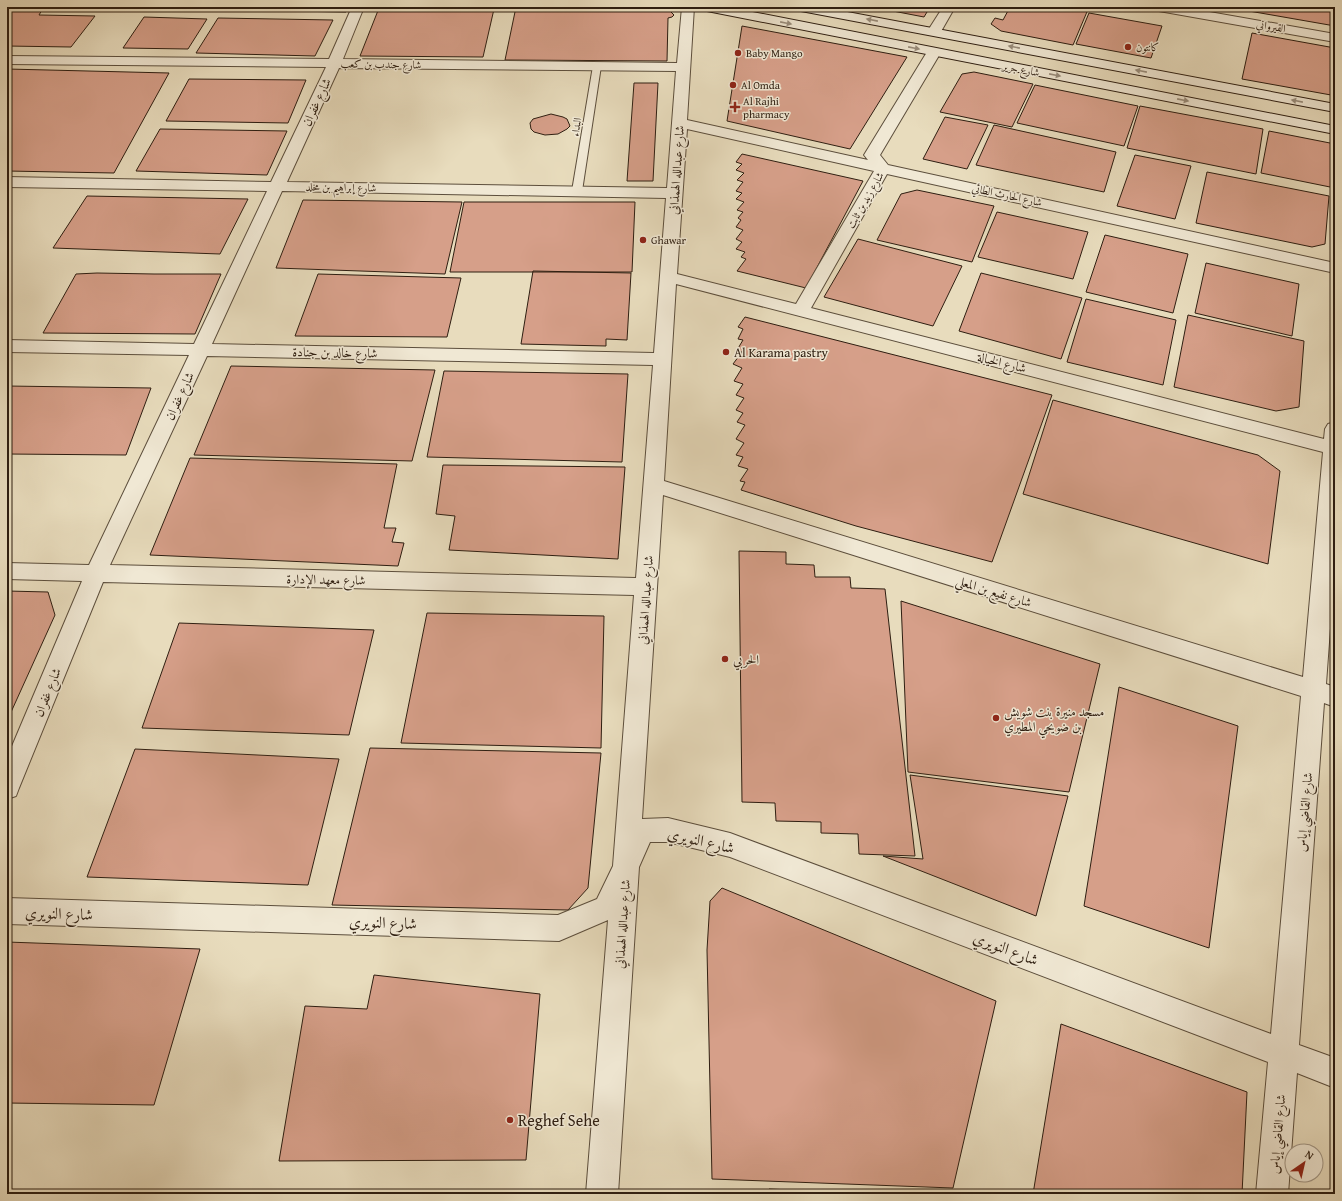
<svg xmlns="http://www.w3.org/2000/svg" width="1342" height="1201" viewBox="0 0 1342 1201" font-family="'Gentium Book Plus',Amiri,serif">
	<rect width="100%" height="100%" fill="#e8dcbd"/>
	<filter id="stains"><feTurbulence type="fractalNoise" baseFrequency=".005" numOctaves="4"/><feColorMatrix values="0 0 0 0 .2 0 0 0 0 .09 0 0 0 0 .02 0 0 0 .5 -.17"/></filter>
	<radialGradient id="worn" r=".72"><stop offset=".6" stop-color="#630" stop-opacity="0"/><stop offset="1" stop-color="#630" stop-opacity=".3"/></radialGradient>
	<!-- building -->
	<path fill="#d69f89" stroke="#2e1e11" d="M 65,7 L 157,7 L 156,8 Z
		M 157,7 L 218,7 L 216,11 L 154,11 Z
		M 233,7 L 349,7 L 346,12 L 231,10 Z
		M 516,7 L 635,7 L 657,11 L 670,11 L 674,15 L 672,17 L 668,18 L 667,61 L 505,60 Z
		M 872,7 L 930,7 L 924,17 Z
		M 1010,7 L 1089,7 L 1073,45 L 1001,31 L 991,24 L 995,18 L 1003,20 Z
		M 1226,7 L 1335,7 L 1335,26 Z
		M 379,8 L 494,9 L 483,57 L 360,56 Z
		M 7,10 L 42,10 L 39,15 L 95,16 L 71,47 L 7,46 Z
		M 1089,13 L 1162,26 L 1151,58 L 1076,44 Z
		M 144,17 L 207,19 L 188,49 L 123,48 Z
		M 218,18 L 333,20 L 315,56 L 196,53 Z
		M 742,26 L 907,57 L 850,149 L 727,121 Z
		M 1252,33 L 1335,48 L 1331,95 L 1242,79 Z
		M 7,69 L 169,73 L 114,173 L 7,171 Z
		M 974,72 L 1033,84 L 1012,127 L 940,112 L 962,74 Z
		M 189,79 L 306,80 L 288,123 L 166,121 Z
		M 634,83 L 658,83 L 653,181 L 627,181 Z
		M 1035,85 L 1138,106 L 1124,146 L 1017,123 Z
		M 1140,106 L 1263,129 L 1256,174 L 1127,148 Z
		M 551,114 L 563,117 L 567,119 L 570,126 L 567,129 L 558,134 L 545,135 L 534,132 L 531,129 L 530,123 L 533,119 Z
		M 945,117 L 988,125 L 967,169 L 923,159 Z
		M 994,125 L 1116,152 L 1104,192 L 976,165 Z
		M 160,129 L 287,131 L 267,175 L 136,171 Z
		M 1269,131 L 1335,144 L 1335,188 L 1261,173 Z
		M 742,154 L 863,181 L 806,288 L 737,271 L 746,259 L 741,257 L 745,252 L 736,249 L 742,242 L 736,239 L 743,230 L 736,227 L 741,220 L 738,218 L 743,212 L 737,210 L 744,202 L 736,199 L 742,193 L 736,191 L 743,182 L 737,180 L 744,173 L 736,170 L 742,164 L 736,162 Z
		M 1135,155 L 1191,166 L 1175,219 L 1117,206 Z
		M 1207,172 L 1329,196 L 1325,244 L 1312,247 L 1196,223 Z
		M 917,190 L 994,206 L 972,262 L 877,240 L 901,194 Z
		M 87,196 L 248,199 L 220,254 L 53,248 Z
		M 303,200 L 462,202 L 445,274 L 276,268 Z
		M 464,202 L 635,202 L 632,272 L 450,272 Z
		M 997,212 L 1088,232 L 1073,279 L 978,257 Z
		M 1105,235 L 1188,254 L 1173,313 L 1086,292 Z
		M 858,239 L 962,266 L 933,326 L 824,297 Z
		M 1206,263 L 1299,284 L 1292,336 L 1195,313 Z
		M 533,271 L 631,273 L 627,340 L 606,339 L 606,346 L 521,344 Z
		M 97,273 L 154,274 L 221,274 L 195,334 L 43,333 L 76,274 Z
		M 981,273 L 1082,298 L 1061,359 L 959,331 Z
		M 318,274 L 461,278 L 447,337 L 295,336 Z
		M 1086,299 L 1176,320 L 1163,385 L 1067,362 Z
		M 1188,315 L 1304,341 L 1299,407 L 1276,411 L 1174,387 Z
		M 745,317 L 1052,395 L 992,562 L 856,526 L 741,490 L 745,482 L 740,481 L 748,469 L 738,466 L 743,457 L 736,455 L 744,443 L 736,439 L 745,425 L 737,422 L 743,413 L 736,410 L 744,398 L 736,395 L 743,384 L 734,381 L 742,368 L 733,364 L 742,352 L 737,350 L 743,340 L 738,339 L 743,329 L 738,327 Z
		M 231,366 L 435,370 L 412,461 L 194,455 Z
		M 444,371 L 628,374 L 622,462 L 427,457 Z
		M 7,386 L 151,388 L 126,455 L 7,454 Z
		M 1053,400 L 1258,455 L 1280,471 L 1268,564 L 1023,494 Z
		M 190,458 L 397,464 L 384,528 L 396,528 L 392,542 L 404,543 L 398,566 L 150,555 Z
		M 443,465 L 625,467 L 618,559 L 449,550 L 455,516 L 436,514 Z
		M 739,551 L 786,552 L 786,564 L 814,565 L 815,577 L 850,577 L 851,588 L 885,589 L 915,856 L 859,854 L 858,834 L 821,833 L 821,822 L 776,821 L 775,803 L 742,802 Z
		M 7,591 L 48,592 L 55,615 L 7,721 Z
		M 901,601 L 1100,664 L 1069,792 L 908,772 Z
		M 427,613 L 604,616 L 601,748 L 401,743 Z
		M 179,623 L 374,630 L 349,735 L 142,728 Z
		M 1119,687 L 1238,726 L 1209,948 L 1084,906 Z
		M 7,744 L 16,745 L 7,764 Z
		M 370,748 L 601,753 L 588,888 L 568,910 L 332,905 Z
		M 135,749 L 339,759 L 308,885 L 87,877 Z
		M 910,775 L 1068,796 L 1036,916 L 883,856 L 923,859 Z
		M 722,888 L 996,1001 L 953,1188 L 712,1179 L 707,950 L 710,901 Z
		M 7,942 L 200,949 L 154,1105 L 7,1103 Z
		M 374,975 L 540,994 L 526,1160 L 279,1161 L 305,1006 L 367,1009 Z
		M 1061,1024 L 1247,1092 L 1242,1194 L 1033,1194 Z
		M 769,1189 L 885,1194 L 769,1194 Z"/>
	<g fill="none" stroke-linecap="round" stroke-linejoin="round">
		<!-- lane casing -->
		<g stroke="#5c4e3c" stroke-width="2">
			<path id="lane" d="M 597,63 L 601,66 L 582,191 L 577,194 L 572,191 L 593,66 Z"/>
		</g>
		<!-- street casing -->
		<g stroke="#5c4e3c" stroke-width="2">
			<path id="street" d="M 352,7 L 364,7 L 343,59 L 677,63 L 682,7 L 694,7 L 687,120 L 868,160 L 864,155 L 927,52 L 929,49 L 939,49 L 941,52 L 880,155 L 888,165 L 1335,263 L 1335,273 L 887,174 L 811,308 L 1324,439 L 1325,429 L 1328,424 L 1335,422 L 1335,559 L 1326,684 L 1335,687 L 1335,707 L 1324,703 L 1299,1045 L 1335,1058 L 1335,1088 L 1297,1073 L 1288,1194 L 1256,1194 L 1268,1062 L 730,857 L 668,842 L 650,842 L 639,867 L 618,1194 L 586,1194 L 608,920 L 559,941 L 7,924 L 7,898 L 558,915 L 597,899 L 613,866 L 634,595 L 103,582 L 19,788 L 16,796 L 7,799 L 7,758 L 82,581 L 7,579 L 7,563 L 89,565 L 189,355 L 7,352 L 7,340 L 194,344 L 267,191 L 7,187 L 7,177 L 271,182 L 326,67 L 7,64 L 7,56 L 329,59 ZM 339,68 L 676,71 L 667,188 L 287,182 ZM 687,129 L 874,171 L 796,304 L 677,274 ZM 282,191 L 666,198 L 654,353 L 212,344 ZM 676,284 L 1323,452 L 1303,677 L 664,481 ZM 207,356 L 653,365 L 636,578 L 110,565 ZM 663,495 L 1301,696 L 1271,1034 L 730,833 L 668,818 L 642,819 Z
				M 943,7 L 955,7 L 939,35 L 929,35 L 927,32 Z
				M 1153,7 L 1181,7 L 1335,34 L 1335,42 L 1159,11 L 1154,10 Z"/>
		</g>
		<!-- secondary casing -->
		<g stroke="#2e1e11" stroke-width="2">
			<path id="secondary" d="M 701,7 L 727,7 L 1335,126 L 1335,134 L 707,11 L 702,10 Z
				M 795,7 L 821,7 L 1335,104 L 1335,112 L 801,11 L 796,10 Z"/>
		</g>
		<!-- lane -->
		<use href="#lane" fill="#f0e8d4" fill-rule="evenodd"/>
		<!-- street -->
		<use href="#street" fill="#f0e8d4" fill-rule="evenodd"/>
		<!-- secondary -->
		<use href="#secondary" fill="#f0e8d4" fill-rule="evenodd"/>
	</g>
	<!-- one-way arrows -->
	<defs><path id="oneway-solid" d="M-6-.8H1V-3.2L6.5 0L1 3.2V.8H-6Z"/></defs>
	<g fill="#998d7c">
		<use href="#oneway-solid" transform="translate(872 20) rotate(-169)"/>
		<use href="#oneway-solid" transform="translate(786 23) rotate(11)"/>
		<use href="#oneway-solid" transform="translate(1014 47) rotate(-169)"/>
		<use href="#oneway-solid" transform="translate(914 48) rotate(11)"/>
		<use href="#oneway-solid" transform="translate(1141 71) rotate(-169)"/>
		<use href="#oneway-solid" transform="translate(1055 75) rotate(11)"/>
		<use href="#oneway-solid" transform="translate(1183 100) rotate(11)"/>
		<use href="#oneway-solid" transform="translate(1297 101) rotate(-169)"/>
	</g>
	<!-- markers -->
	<g fill="#8f2418" stroke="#f0e8d4" stroke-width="1.5">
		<circle cx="1128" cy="47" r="4"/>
		<circle cx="738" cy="53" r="4"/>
		<circle cx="733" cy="85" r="4"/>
		<path d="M733 101h4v4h4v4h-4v4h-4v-4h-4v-4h4z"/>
		<circle cx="643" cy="240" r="4"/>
		<circle cx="726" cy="352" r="4"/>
		<circle cx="725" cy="659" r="4"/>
		<circle cx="996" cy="718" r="4"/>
		<circle cx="510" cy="1120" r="4"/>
	</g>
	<g text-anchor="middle" stroke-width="3" stroke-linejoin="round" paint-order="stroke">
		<!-- far-street labels -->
		<g font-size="11" fill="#2e1e11" stroke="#f0e8d4">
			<text transform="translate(1271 26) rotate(10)" y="4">القيرواني</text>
			<text transform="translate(381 64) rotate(1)" y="4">شارع جندب بن كعب</text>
			<text transform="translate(1021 69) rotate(11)" y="4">شارع جرير</text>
			<text transform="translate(576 127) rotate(-81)" y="4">البداء</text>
			<text transform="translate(341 187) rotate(1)" y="4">شارع إبراهيم بن مخلد</text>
			<text transform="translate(1007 195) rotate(12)" y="4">شارع الحارث الطائي</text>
			<text transform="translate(865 200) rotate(-60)" y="4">شارع زيد بن ثابت</text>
		</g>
		<!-- far-poi labels -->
		<g font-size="11" fill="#2e1e11" stroke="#f0e8d4" text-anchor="start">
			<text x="1136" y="51">كانتون</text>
			<text x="746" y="57">Baby Mango</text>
			<text x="741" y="89">Al Omda</text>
			<text x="743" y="105">Al Rajhi<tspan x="743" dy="13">pharmacy</tspan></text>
			<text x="651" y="244">Ghawar</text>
		</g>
		<!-- street labels -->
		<g font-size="13" fill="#2e1e11" stroke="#f0e8d4">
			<text transform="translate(316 102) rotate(-65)" y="5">شارع غفران</text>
			<text transform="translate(676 170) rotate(-86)" y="5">شارع عبدالله الهمذاني</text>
			<text transform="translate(335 352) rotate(1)" y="5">شارع خالد بن جنادة</text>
			<text transform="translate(1002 362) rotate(14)" y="5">شارع الخيالة</text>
			<text transform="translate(179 396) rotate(-65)" y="5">شارع غفران</text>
			<text transform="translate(326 579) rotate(1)" y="5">شارع معهد الإدارة</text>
			<text transform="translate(994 591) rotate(17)" y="5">شارع نفيع بن المعلي</text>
			<text transform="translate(645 600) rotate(-86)" y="5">شارع عبدالله الهمذاني</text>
			<text transform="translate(47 692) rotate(-68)" y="5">شارع غفران</text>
			<text transform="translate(1304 812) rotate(-85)" y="5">شارع القاضي إياس</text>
			<text transform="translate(622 924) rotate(-86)" y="5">شارع عبدالله الهمذاني</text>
			<text transform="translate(1277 1134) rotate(-85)" y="5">شارع القاضي إياس</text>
		</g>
		<!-- poi labels -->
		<g font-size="13" fill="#2e1e11" stroke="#f0e8d4" text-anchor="start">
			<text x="734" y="357">Al Karama pastry</text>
			<text x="733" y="664">الحربي</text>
			<text x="1004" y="716">مسجد منيرة بنت شويش<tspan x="1004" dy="15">بن ضويحي المطيري</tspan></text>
		</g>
		<!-- near-street labels -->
		<g font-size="16" fill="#2e1e11" stroke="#f0e8d4">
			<text transform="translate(701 840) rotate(13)" y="6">شارع النويري</text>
			<text transform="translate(59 913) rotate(2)" y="6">شارع النويري</text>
			<text transform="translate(383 922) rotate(2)" y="6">شارع النويري</text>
			<text transform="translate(1006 948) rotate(21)" y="6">شارع النويري</text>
		</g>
		<!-- near-poi labels -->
		<g font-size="16" fill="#2e1e11" stroke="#f0e8d4" text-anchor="start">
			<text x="518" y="1126">Reghef Sehe</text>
		</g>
	</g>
	<!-- margin -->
	<rect width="1342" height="1201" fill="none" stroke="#e8dcbd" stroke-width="24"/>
	<rect x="8" y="8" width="1326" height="1185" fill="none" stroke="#2e1e11" stroke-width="2"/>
	<rect x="12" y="12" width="1318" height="1177" fill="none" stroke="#2e1e11"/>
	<!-- north arrow -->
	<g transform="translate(1304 1163) rotate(34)"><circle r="19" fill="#f0e8d4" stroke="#a29786"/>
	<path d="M0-3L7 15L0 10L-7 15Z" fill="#8f2418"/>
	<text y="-6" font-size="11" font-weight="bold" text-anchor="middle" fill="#2e1e11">N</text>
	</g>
	<rect width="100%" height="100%" filter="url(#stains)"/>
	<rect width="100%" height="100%" fill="url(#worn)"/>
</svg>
